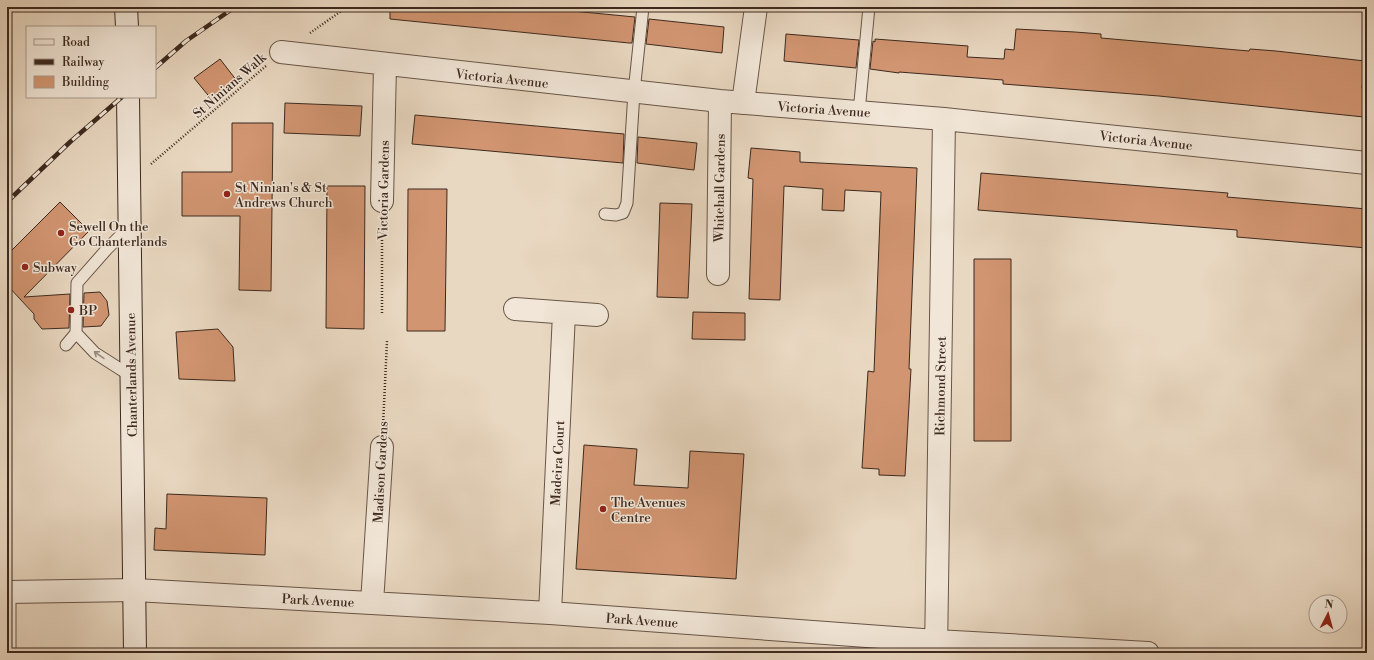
<svg xmlns="http://www.w3.org/2000/svg" width="1374" height="660" viewBox="0 0 1374 660" font-family="'Libre Bodoni',serif">
	<rect width="100%" height="100%" fill="#e9d8c1"/>
	<filter id="stains"><feTurbulence type="fractalNoise" baseFrequency=".005" numOctaves="4"/><feColorMatrix values="0 0 0 0 .2 0 0 0 0 .09 0 0 0 0 .02 0 0 0 .5 -.17"/></filter>
	<radialGradient id="worn" r=".72"><stop offset=".6" stop-color="#630" stop-opacity="0"/><stop offset="1" stop-color="#630" stop-opacity=".3"/></radialGradient>
	<!-- building -->
	<path fill="#d19571" stroke="#3d291f" d="M 390,7 L 530,7 L 635,17 L 632,43 L 629,43 L 390,19 Z
		M 649,19 L 724,27 L 722,53 L 646,44 Z
		M 1016,29 L 1075,32 L 1101,34 L 1101,38 L 1249,51 L 1250,49 L 1276,51 L 1365,61 L 1362,88 L 1367,89 L 1364,117 L 1159,96 L 1003,84 L 1003,80 L 899,72 L 899,73 L 870,69 L 873,41 L 875,42 L 875,39 L 968,46 L 967,57 L 1004,59 L 1005,49 L 1014,50 Z
		M 786,34 L 859,40 L 856,68 L 784,61 Z
		M 220,59 L 237,81 L 212,100 L 194,78 Z
		M 285,103 L 362,106 L 360,136 L 284,133 Z
		M 415,115 L 624,134 L 623,163 L 412,144 Z
		M 232,123 L 273,123 L 271,291 L 239,290 L 240,216 L 182,216 L 182,172 L 232,172 Z
		M 638,137 L 697,143 L 694,170 L 637,163 Z
		M 751,148 L 800,152 L 800,162 L 917,168 L 909,369 L 911,369 L 905,476 L 879,475 L 879,469 L 862,468 L 868,371 L 874,372 L 881,192 L 845,190 L 844,211 L 822,210 L 823,189 L 784,186 L 780,300 L 749,299 L 753,179 L 748,178 Z
		M 981,173 L 1228,193 L 1227,197 L 1367,209 L 1367,248 L 1237,237 L 1237,230 L 978,210 Z
		M 327,186 L 365,186 L 364,329 L 326,328 Z
		M 408,189 L 447,189 L 445,331 L 407,331 Z
		M 60,202 L 89,231 L 24,297 L 70,294 L 69,328 L 42,329 L 34,319 L 34,314 L 7,285 L 7,255 Z
		M 660,203 L 692,204 L 688,298 L 657,297 Z
		M 974,259 L 1011,259 L 1011,441 L 974,441 Z
		M 100,292 L 107,301 L 109,315 L 101,326 L 83,327 L 84,293 Z
		M 693,312 L 745,313 L 745,340 L 692,339 Z
		M 218,329 L 233,347 L 235,381 L 179,379 L 176,332 Z
		M 584,445 L 637,449 L 634,485 L 688,488 L 690,451 L 744,454 L 736,579 L 576,569 Z
		M 167,494 L 267,498 L 265,555 L 154,550 L 155,528 L 166,529 Z"/>
	<g fill="none" stroke-linecap="round" stroke-linejoin="round">
		<!-- lane casing -->
		<g stroke="#685548" stroke-width="13">
			<path id="lane" d="M 859,112 L 869,7
				M 605,214 L 616,215 L 623,213 L 627,203 L 634,92 L 643,7
				M 129,227 L 107,249 L 77,283 L 76,333 L 95,353 L 131,376
				M 66,345 L 76,333
				M 10,592 L 10,653"/>
		</g>
		<!-- street casing -->
		<g stroke="#685548" stroke-width="24">
			<path id="street" d="M 281,52 L 720,101 L 944,119 L 1367,163
				M 743,103 L 756,7
				M 382,201 L 385,65
				M 718,274 L 720,101
				M 515,309 L 597,315
				M 7,592 L 135,590 L 550,613 L 936,641 L 1148,653
				M 372,603 L 382,447
				M 550,613 L 564,313
				M 936,653 L 944,119"/>
		</g>
		<!-- secondary casing -->
		<g stroke="#3d291f" stroke-width="24">
			<path id="secondary" d="M 126,7 L 127,27
				M 128,97 L 135,653"/>
		</g>
		<!-- path -->
		<path stroke="#3d291f" stroke-width="2.5" stroke-dasharray="1 2" stroke-linecap="butt" d="M 310,33 L 347,7
			M 151,164 L 266,66
			M 382,222 L 382,315
			M 383,426 L 387,341"/>
		<!-- lane -->
		<use href="#lane" stroke="#f1e6d7" stroke-width="11"/>
		<!-- street -->
		<use href="#street" stroke="#f1e6d7" stroke-width="22"/>
		<!-- secondary -->
		<use href="#secondary" stroke="#f1e6d7" stroke-width="22"/>
		<!-- rail casing -->
		<g stroke="#3d291f" stroke-width="4.5">
			<path id="rail" d="M 155,68 L 186,41 L 235,7
				M 7,202 L 70,142 L 122,97"/>
		</g>
		<!-- rail -->
		<use href="#rail" stroke="#f1e6d7" stroke-width="3" stroke-dasharray="9" stroke-linecap="butt"/>
	</g>
	<!-- one-way arrows -->
	<defs><path id="oneway-shaft" d="M-6 0H5M1.5-3L5.5 0L1.5 3" fill="none" stroke-width="1.6" stroke-linecap="round" stroke-linejoin="round"/></defs>
	<use stroke="#97887b" href="#oneway-shaft" transform="translate(99 355) rotate(-145)"/>
	<!-- markers -->
	<g fill="#8f2418" stroke="#f1e6d7" stroke-width="1.5">
		<circle cx="227" cy="194" r="4"/>
		<circle cx="61" cy="233" r="4"/>
		<circle cx="25" cy="267" r="4"/>
		<circle cx="71" cy="310" r="4"/>
		<circle cx="603" cy="509" r="4"/>
	</g>
	<g text-anchor="middle" stroke-width="3" stroke-linejoin="round" paint-order="stroke">
		<!-- street labels -->
		<g font-size="13" fill="#3d291f" stroke="#f1e6d7">
			<text transform="translate(502 78) rotate(6)" y="5">Victoria Avenue</text>
			<text transform="translate(229 85) rotate(-41)" y="5">St Ninians Walk</text>
			<text transform="translate(824 109) rotate(4)" y="5">Victoria Avenue</text>
			<text transform="translate(1146 140) rotate(6)" y="5">Victoria Avenue</text>
			<text transform="translate(719 188) rotate(-89)" y="5">Whitehall Gardens</text>
			<text transform="translate(383 190) rotate(-89)" y="5">Victoria Gardens</text>
			<text transform="translate(131 375) rotate(-91)" y="5">Chanterlands Avenue</text>
			<text transform="translate(940 386) rotate(-89)" y="5">Richmond Street</text>
			<text transform="translate(557 463) rotate(-87)" y="5">Madeira Court</text>
			<text transform="translate(380 472) rotate(-87)" y="5">Madison Gardens</text>
			<text transform="translate(318 600) rotate(3)" y="5">Park Avenue</text>
			<text transform="translate(642 620) rotate(4)" y="5">Park Avenue</text>
		</g>
		<!-- poi labels -->
		<g font-size="13" fill="#3d291f" stroke="#f1e6d7" text-anchor="start">
			<text x="235" y="192">St Ninian's &amp; St<tspan x="235" dy="15">Andrews Church</tspan></text>
			<text x="69" y="231">Sewell On the<tspan x="69" dy="15">Go Chanterlands</tspan></text>
			<text x="33" y="272">Subway</text>
			<text x="79" y="315">BP</text>
			<text x="611" y="507">The Avenues<tspan x="611" dy="15">Centre</tspan></text>
		</g>
	</g>
	<!-- margin -->
	<rect width="1374" height="660" fill="none" stroke="#e9d8c1" stroke-width="24"/>
	<rect x="8" y="8" width="1358" height="644" fill="none" stroke="#3d291f" stroke-width="2"/>
	<rect x="12" y="12" width="1350" height="636" fill="none" stroke="#3d291f"/>
	<!-- legend -->
	<rect x="26" y="26" width="130" height="72" fill="#f1e6d7" stroke="#a99a8d"/>
	<rect x="34" y="39" width="20" height="6" fill="#f1e6d7" stroke="#a99a8d"/>
	<text x="62" y="46" font-size="12" fill="#3d291f">Road</text>
	<rect x="34" y="59" width="20" height="6" fill="#3d291f" stroke="#a99a8d"/>
	<text x="62" y="66" font-size="12" fill="#3d291f">Railway</text>
	<rect x="34" y="76" width="20" height="12" fill="#d19571" stroke="#a99a8d"/>
	<text x="62" y="86" font-size="12" fill="#3d291f">Building</text>
	<!-- north arrow -->
	<g transform="translate(1328 614) rotate(6)"><circle r="19" fill="#f1e6d7" stroke="#a99a8d"/>
	<path d="M0-3L7 15L0 10L-7 15Z" fill="#8f2418"/>
	<text y="-6" font-size="11" font-weight="bold" text-anchor="middle" fill="#3d291f">N</text>
	</g>
	<rect width="100%" height="100%" filter="url(#stains)"/>
	<rect width="100%" height="100%" fill="url(#worn)"/>
</svg>
